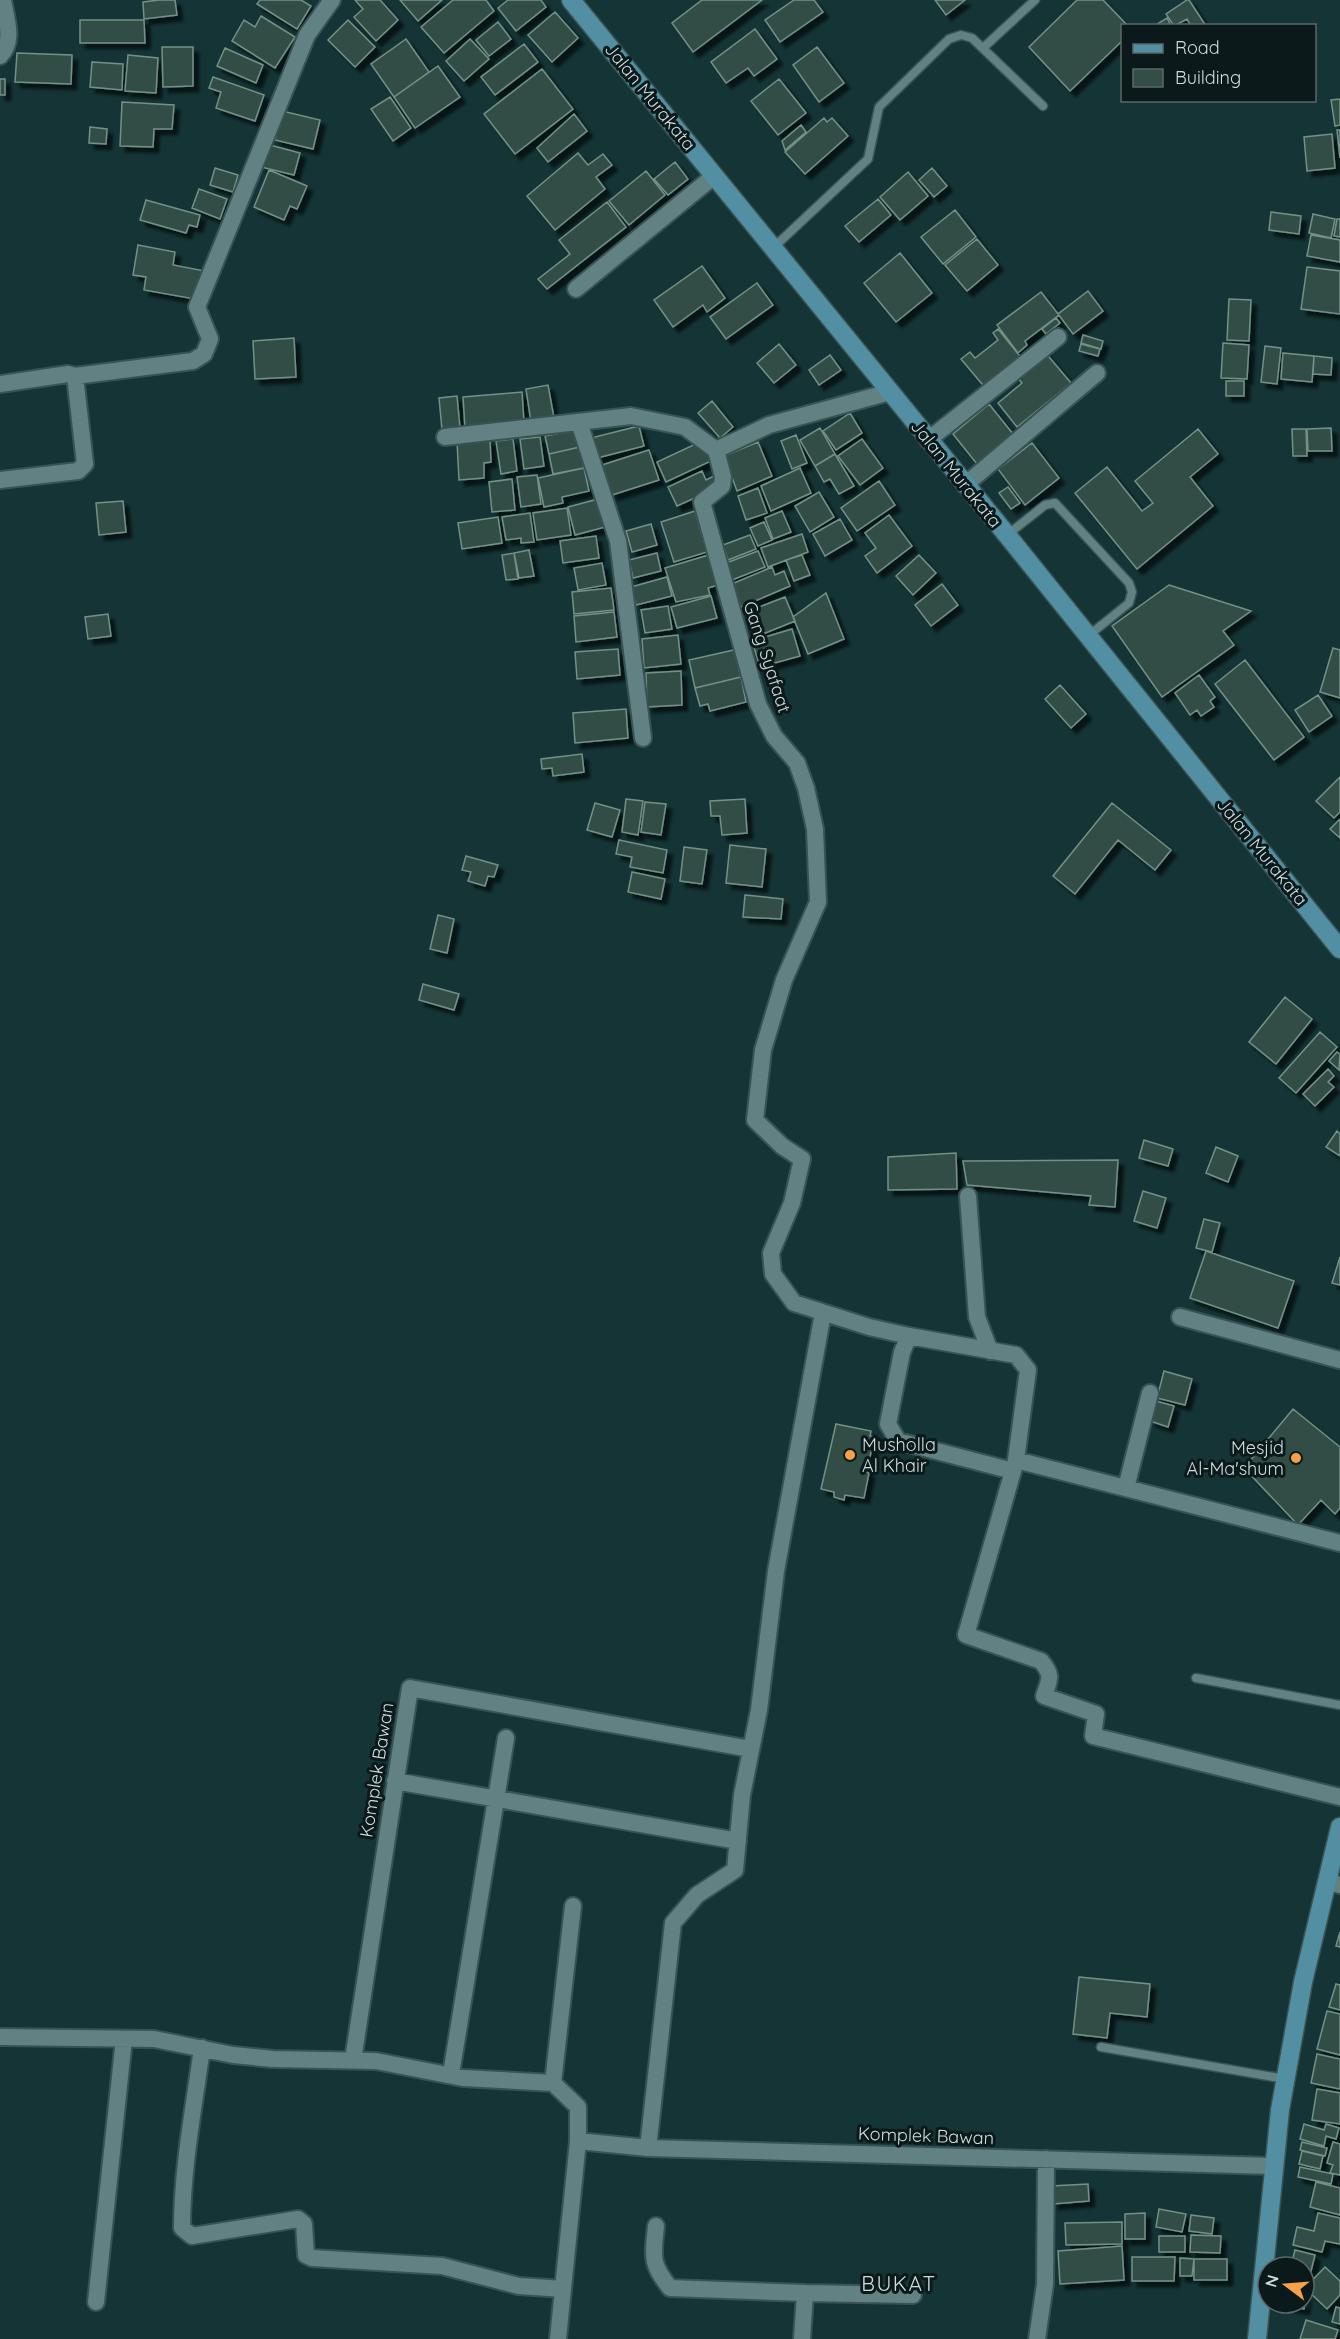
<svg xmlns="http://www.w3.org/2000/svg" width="1340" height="2339" viewBox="0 0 1340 2339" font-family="Quicksand,sans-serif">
	<defs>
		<filter id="shadow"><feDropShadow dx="5.5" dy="5.5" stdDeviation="1.5" flood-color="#0009"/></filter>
	</defs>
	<rect width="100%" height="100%" fill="#143436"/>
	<!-- building -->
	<path fill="#324e45" stroke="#739187" stroke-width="1.5" filter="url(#shadow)" d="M 159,0 L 175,0 L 177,15 L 144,19 L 143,2 Z
		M 260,0 L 301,0 L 311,6 L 297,29 L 257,4 Z
		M 355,0 L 380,0 L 398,20 L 376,41 L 354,17 L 363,9 Z
		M 400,0 L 442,0 L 418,21 Z
		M 453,0 L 486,0 L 494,11 L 444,53 L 421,27 Z
		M 508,0 L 541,0 L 546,7 L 516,31 L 498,8 Z
		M 702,0 L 762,0 L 693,52 L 672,23 Z
		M 794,0 L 814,0 L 823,12 L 780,42 L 765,20 Z
		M 935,0 L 965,0 L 946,15 Z
		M 1077,0 L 1103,0 L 1128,26 L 1122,26 L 1122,41 L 1070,91 L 1029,47 Z
		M 1187,0 L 1189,0 L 1206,26 L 1191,26 L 1187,19 L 1174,26 L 1166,14 Z
		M 555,12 L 578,38 L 552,62 L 528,35 Z
		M 261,16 L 295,37 L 275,68 L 232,41 L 244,20 L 255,27 Z
		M 1167,18 L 1171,26 L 1154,26 Z
		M 80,20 L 144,20 L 145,43 L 80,43 Z
		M 348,20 L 375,47 L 355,67 L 328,40 Z
		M 498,22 L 511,39 L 489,56 L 476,40 Z
		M 755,29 L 777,59 L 754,76 L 748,68 L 726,83 L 711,62 Z
		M 406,39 L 429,72 L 394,97 L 371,64 Z
		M 470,39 L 489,59 L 464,81 L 446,61 Z
		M 524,44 L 538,62 L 495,95 L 481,77 Z
		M 162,47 L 193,47 L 193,86 L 163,87 Z
		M 817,47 L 844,83 L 819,102 L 793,65 Z
		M 225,48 L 263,65 L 256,83 L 217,66 Z
		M 17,53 L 72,55 L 71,84 L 15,82 Z
		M 128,55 L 158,58 L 156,93 L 125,91 Z
		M 92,62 L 123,64 L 122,90 L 90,87 Z
		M 438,66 L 460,97 L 415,128 L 394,97 Z
		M 542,69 L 573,109 L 515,154 L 484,114 Z
		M 213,77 L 264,95 L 255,121 L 216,108 L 221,92 L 209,88 Z
		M 0,79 L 5,79 L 5,95 L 0,95 Z
		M 779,79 L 806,113 L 778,135 L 751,101 Z
		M 390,97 L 411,128 L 393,141 L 371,109 Z
		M 1340,99 L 1340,125 L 1335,126 L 1331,100 Z
		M 122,102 L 174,105 L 172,129 L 154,129 L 153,147 L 120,146 Z
		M 282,111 L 320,120 L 313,149 L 275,140 Z
		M 574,114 L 587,131 L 548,162 L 537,148 Z
		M 824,118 L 827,122 L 832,118 L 848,136 L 805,174 L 785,152 Z
		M 801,125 L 806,132 L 785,150 L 782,141 Z
		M 90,127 L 107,129 L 106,144 L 89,143 Z
		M 1337,130 L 1340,130 L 1340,158 Z
		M 1332,134 L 1335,168 L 1307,171 L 1304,137 Z
		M 266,144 L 300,153 L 294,175 L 261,167 Z
		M 578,153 L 588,165 L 603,154 L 612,165 L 596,177 L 605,189 L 555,230 L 527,196 Z
		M 675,162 L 688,179 L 668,195 L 654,179 Z
		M 215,168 L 238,175 L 233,192 L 210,185 Z
		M 932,168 L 947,186 L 934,197 L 919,180 Z
		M 269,170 L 307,186 L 297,209 L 290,206 L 284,220 L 254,207 Z
		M 646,171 L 665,195 L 629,225 L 609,201 Z
		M 908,172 L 928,196 L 900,220 L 880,197 Z
		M 199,189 L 227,199 L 220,219 L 192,208 Z
		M 878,199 L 891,215 L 859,242 L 845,226 Z
		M 146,200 L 200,215 L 197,227 L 189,225 L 186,233 L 140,220 Z
		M 607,202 L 626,227 L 547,289 L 538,279 L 570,254 L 559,240 Z
		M 955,210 L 976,237 L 943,264 L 921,237 Z
		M 1271,212 L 1301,216 L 1299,234 L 1269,230 Z
		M 1313,214 L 1335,219 L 1331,238 L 1309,233 Z
		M 1337,219 L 1340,219 L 1340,237 L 1334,236 Z
		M 1311,235 L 1340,240 L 1340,262 L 1307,256 Z
		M 977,239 L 998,265 L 967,291 L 945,265 Z
		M 138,245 L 175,252 L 173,265 L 205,271 L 200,300 L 144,290 L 146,277 L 133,275 Z
		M 900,253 L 932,293 L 896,322 L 864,283 Z
		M 702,266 L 725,298 L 707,312 L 703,305 L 673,327 L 654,300 Z
		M 1307,267 L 1340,271 L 1340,314 L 1301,309 Z
		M 757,283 L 773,305 L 726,339 L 710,317 Z
		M 1088,291 L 1103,311 L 1073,334 L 1058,314 Z
		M 1041,292 L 1059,315 L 1025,341 L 1027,345 L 1018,353 L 997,325 Z
		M 1229,299 L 1251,300 L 1249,341 L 1227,340 Z
		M 1056,318 L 1060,323 L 1046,334 L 1042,329 Z
		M 998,329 L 1023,360 L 987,390 L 961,359 L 970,352 L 975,358 L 998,340 L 993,333 Z
		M 1083,335 L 1103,341 L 1101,349 L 1081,343 Z
		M 294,338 L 296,377 L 255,379 L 253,341 Z
		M 1223,343 L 1249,345 L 1247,379 L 1221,378 Z
		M 779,344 L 796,365 L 774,383 L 757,363 Z
		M 1081,344 L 1100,349 L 1098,356 L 1079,351 Z
		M 1265,346 L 1281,348 L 1277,384 L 1261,382 Z
		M 1044,351 L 1071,383 L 1017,427 L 998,403 L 1022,383 L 1015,375 Z
		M 1283,353 L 1314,356 L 1312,382 L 1281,379 Z
		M 830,355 L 841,370 L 819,385 L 809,370 Z
		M 1314,356 L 1332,358 L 1331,375 L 1313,374 Z
		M 1226,381 L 1244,381 L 1244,396 L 1226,396 Z
		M 548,385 L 554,418 L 531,422 L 526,389 Z
		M 522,392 L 524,423 L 465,428 L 463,397 Z
		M 457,396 L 460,428 L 442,430 L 439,398 Z
		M 712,401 L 733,427 L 720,438 L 698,413 Z
		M 989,404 L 1013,434 L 977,464 L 953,434 Z
		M 850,413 L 862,433 L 836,450 L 823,431 Z
		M 639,426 L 644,446 L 597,458 L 591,438 Z
		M 820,428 L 835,454 L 815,466 L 800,440 Z
		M 1331,428 L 1332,451 L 1308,451 L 1307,429 Z
		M 1198,429 L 1218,454 L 1190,477 L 1213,506 L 1137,569 L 1075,493 L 1107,467 L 1142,511 L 1153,503 L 1135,481 Z
		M 1292,429 L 1306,429 L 1307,456 L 1293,456 Z
		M 576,430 L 580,447 L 549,454 L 545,436 Z
		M 796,435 L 807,463 L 792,469 L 781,441 Z
		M 540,437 L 544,466 L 524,469 L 520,439 Z
		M 513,439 L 517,471 L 501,474 L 496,441 Z
		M 862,439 L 883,468 L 860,485 L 838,456 Z
		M 490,440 L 491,462 L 484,463 L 484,478 L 459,480 L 457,442 Z
		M 702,441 L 711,461 L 666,482 L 657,462 Z
		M 758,442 L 772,476 L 737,491 L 724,456 Z
		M 1032,443 L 1059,478 L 1025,505 L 998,469 Z
		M 580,447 L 584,468 L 553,474 L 549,454 Z
		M 649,450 L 659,480 L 612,495 L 602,465 Z
		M 835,454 L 854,486 L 839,494 L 830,479 L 824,482 L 815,466 Z
		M 584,468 L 589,491 L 562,497 L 563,503 L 544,507 L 538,478 Z
		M 800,468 L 811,493 L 771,511 L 761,486 Z
		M 702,471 L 706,480 L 714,476 L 719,487 L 677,506 L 668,487 Z
		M 537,475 L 541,504 L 521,507 L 517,477 Z
		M 512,479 L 515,510 L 492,512 L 489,482 Z
		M 879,481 L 895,505 L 857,531 L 841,508 Z
		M 1008,487 L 1020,503 L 1011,509 L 999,493 Z
		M 758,488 L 767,513 L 746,520 L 738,496 Z
		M 819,492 L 834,517 L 810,532 L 795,506 Z
		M 602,498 L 609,526 L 575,535 L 568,507 Z
		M 123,501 L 126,532 L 99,535 L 96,503 Z
		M 567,508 L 571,535 L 537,540 L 533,513 Z
		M 695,511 L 707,552 L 674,562 L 661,522 Z
		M 782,511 L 791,532 L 773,539 L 765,518 Z
		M 530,513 L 534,542 L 521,543 L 521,538 L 506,540 L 502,517 Z
		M 889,515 L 912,546 L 877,573 L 865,556 L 876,548 L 865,533 Z
		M 498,517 L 502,543 L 462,549 L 458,523 Z
		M 840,519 L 852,540 L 825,556 L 813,534 Z
		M 764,522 L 772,540 L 758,546 L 750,528 Z
		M 651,524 L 657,545 L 632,552 L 626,531 Z
		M 802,534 L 808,552 L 768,567 L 761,548 Z
		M 750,535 L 756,549 L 728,560 L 723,545 Z
		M 596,536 L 599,558 L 563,563 L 560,541 Z
		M 529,550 L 534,576 L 519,578 L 514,553 Z
		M 758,551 L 765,567 L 732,580 L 726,563 Z
		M 514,553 L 518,579 L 506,580 L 502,555 Z
		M 657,553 L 661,571 L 633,578 L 629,560 Z
		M 712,554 L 721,584 L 708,588 L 710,595 L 676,602 L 665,568 Z
		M 802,555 L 810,575 L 794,581 L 786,560 Z
		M 919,555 L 936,573 L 913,595 L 896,576 Z
		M 602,563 L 606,585 L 578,590 L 574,568 Z
		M 772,567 L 775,575 L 784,571 L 790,586 L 741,607 L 732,584 Z
		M 667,577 L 672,596 L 636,605 L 631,587 Z
		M 942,584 L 958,605 L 931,626 L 915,605 Z
		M 1169,585 L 1251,611 L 1223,631 L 1234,645 L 1162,697 L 1112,626 Z
		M 611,588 L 614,610 L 574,614 L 572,592 Z
		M 826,593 L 844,639 L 808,654 L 793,617 Z
		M 711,596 L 717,618 L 677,628 L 671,607 Z
		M 785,597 L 795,621 L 758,636 L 749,611 Z
		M 668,606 L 672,629 L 645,633 L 641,610 Z
		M 614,612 L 617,637 L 576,642 L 574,616 Z
		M 108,614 L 111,636 L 88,639 L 85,617 Z
		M 792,629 L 800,656 L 760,667 L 752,641 Z
		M 678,635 L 681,664 L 644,668 L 642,639 Z
		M 1333,648 L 1340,650 L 1340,698 L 1320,692 Z
		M 618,649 L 620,675 L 577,679 L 575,652 Z
		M 734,650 L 741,677 L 695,688 L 689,660 Z
		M 1245,660 L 1304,737 L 1274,760 L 1215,684 Z
		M 681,671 L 682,705 L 647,707 L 646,673 Z
		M 1199,675 L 1215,697 L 1210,701 L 1214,707 L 1201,716 L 1197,710 L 1190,715 L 1175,693 Z
		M 741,677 L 746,702 L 710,711 L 708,704 L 700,706 L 695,688 Z
		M 1060,685 L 1086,714 L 1071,728 L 1045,699 Z
		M 1318,695 L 1332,716 L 1309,732 L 1295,710 Z
		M 626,709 L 628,738 L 575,743 L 573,713 Z
		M 582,754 L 584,772 L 553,776 L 552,768 L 542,769 L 541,759 Z
		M 1340,777 L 1340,812 L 1334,818 L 1316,801 Z
		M 626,799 L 643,801 L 638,835 L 622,832 Z
		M 745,799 L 747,833 L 722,835 L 720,816 L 711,816 L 710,801 Z
		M 645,802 L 666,804 L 661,835 L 641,832 Z
		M 595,803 L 620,810 L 612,837 L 587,830 Z
		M 1112,803 L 1171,850 L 1155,870 L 1118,840 L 1075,894 L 1053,876 Z
		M 1340,819 L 1340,838 L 1330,829 Z
		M 619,840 L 667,850 L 663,873 L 630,867 L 632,857 L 616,854 Z
		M 730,845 L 766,849 L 762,887 L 726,883 Z
		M 684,847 L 707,850 L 702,884 L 680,881 Z
		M 466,856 L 498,865 L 494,877 L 488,876 L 485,886 L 468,881 L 471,872 L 462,870 Z
		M 632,872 L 665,879 L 661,899 L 628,892 Z
		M 745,895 L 783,899 L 781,919 L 743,917 Z
		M 438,915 L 454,919 L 447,953 L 430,949 Z
		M 423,984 L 459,994 L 454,1010 L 419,1000 Z
		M 1285,997 L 1312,1019 L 1276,1064 L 1249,1042 Z
		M 1320,1032 L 1337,1047 L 1296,1093 L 1279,1078 Z
		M 1337,1052 L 1340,1054 L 1339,1070 L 1329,1061 Z
		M 1328,1069 L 1334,1076 L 1328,1082 L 1334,1087 L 1315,1106 L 1303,1094 Z
		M 1337,1131 L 1340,1134 L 1340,1156 L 1326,1147 Z
		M 1144,1140 L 1173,1149 L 1168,1166 L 1139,1158 Z
		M 1216,1147 L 1238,1156 L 1228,1182 L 1206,1173 Z
		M 956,1153 L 957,1189 L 888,1190 L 888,1157 Z
		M 1118,1160 L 1115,1207 L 1089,1205 L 1091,1196 L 967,1185 L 963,1161 Z
		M 1143,1191 L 1166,1198 L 1157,1228 L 1134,1221 Z
		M 1204,1219 L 1220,1223 L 1212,1252 L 1196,1248 Z
		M 1206,1251 L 1294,1281 L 1278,1328 L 1190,1298 Z
		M 1340,1257 L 1340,1285 L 1332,1283 Z
		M 1164,1371 L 1192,1379 L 1185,1405 L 1157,1398 Z
		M 1156,1401 L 1174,1406 L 1168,1427 L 1150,1421 Z
		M 1293,1409 L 1340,1447 L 1340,1508 L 1335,1514 L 1321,1500 L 1298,1525 L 1244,1468 Z
		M 836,1424 L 871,1431 L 870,1436 L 875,1437 L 866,1472 L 869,1473 L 864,1498 L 845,1495 L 844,1500 L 834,1497 L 834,1492 L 821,1489 Z
		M 1340,1932 L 1340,1947 L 1336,1946 Z
		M 1079,1977 L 1150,1984 L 1147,2017 L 1110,2013 L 1107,2038 L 1073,2034 Z
		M 1336,1984 L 1340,1985 L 1340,2010 L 1329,2007 Z
		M 1327,2011 L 1340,2014 L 1340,2055 L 1317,2049 Z
		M 1317,2054 L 1340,2059 L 1340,2089 L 1311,2083 Z
		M 1317,2089 L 1340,2093 L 1340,2124 L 1312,2120 Z
		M 1304,2124 L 1324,2130 L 1326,2124 L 1339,2128 L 1336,2139 L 1326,2136 L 1324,2146 L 1300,2139 Z
		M 1302,2142 L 1327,2148 L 1325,2156 L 1300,2150 Z
		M 1333,2142 L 1340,2144 L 1340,2175 L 1330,2173 L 1333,2165 L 1327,2163 Z
		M 1302,2151 L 1323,2156 L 1320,2169 L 1299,2164 Z
		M 1300,2167 L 1333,2174 L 1331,2184 L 1298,2177 Z
		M 1316,2182 L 1340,2188 L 1340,2215 L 1310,2207 Z
		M 1088,2184 L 1089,2201 L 1053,2204 L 1051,2186 Z
		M 1159,2209 L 1186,2214 L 1182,2232 L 1156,2227 Z
		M 1145,2213 L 1145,2239 L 1125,2239 L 1125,2214 Z
		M 1318,2213 L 1340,2218 L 1340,2244 L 1325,2241 L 1322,2252 L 1293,2245 L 1297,2227 L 1314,2231 Z
		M 1191,2215 L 1214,2218 L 1212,2234 L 1189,2231 Z
		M 1122,2222 L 1122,2244 L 1066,2245 L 1065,2223 Z
		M 1191,2235 L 1221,2236 L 1220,2253 L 1190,2252 Z
		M 1159,2236 L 1185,2236 L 1185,2252 L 1159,2252 Z
		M 1122,2246 L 1124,2280 L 1060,2284 L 1058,2251 Z
		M 1295,2250 L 1315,2255 L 1311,2271 L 1304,2269 L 1304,2267 L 1291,2266 Z
		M 1132,2257 L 1175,2257 L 1174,2281 L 1132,2281 Z
		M 1180,2258 L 1194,2259 L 1192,2276 L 1180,2276 Z
		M 1194,2259 L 1227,2259 L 1227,2280 L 1194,2280 Z
		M 1325,2267 L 1340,2281 L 1340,2295 L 1327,2309 L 1305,2288 Z
		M 1304,2296 L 1306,2296 L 1304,2309 L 1280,2305 L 1280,2303 L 1304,2303 Z
		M 1336,2307 L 1340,2308 L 1340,2324 L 1332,2322 Z
		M 1306,2320 L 1338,2330 L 1335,2339 L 1300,2339 Z"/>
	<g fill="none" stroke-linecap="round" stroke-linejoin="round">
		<!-- lane casing -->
		<g stroke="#395253" stroke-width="11">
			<path id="lane" d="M 983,48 L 1035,0
				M 773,248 L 868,159 L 879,107 L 949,39 L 961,35 L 972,38 L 1043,106
				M 1007,535 L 1045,505 L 1055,503 L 1129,583 L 1132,592 L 1129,603 L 1088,636
				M 1196,1678 L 1340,1705
				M 1101,2047 L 1285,2079"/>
		</g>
		<!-- street casing -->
		<g stroke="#395253" stroke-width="20">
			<path id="street" d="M 0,56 C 15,41 6,19 3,0
				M 576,289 L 714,176
				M 75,376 L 193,361 L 204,354 L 210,339 L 197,307 L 307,35 L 332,0
				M 0,384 L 68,374 L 75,376 L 85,464 L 78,471 L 0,480
				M 890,392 L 769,425 L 716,450 L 723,477 L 722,486 L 702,502 L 758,704 L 774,736 L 797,763 L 806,788 L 815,829 L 818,902 L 784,980 L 763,1050 L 755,1120 L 782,1146 L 802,1159 L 792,1203 L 771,1253 L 773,1274 L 794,1303 L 869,1327 L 909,1336
				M 579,422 L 618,541 L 643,738
				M 445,437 L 631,416 L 685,427 L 716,450
				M 928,440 L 1058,337
				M 965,485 L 1097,373
				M 968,1196 L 977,1317 L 990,1351
				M 1180,1317 L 1340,1360
				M 1016,1460 L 1340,1543
				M 1013,1471 L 898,1441 L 888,1424 L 902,1352 L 909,1336 L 1016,1355 L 1028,1370 L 1016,1460 L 1013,1471 L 966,1635 L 1041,1661 C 1053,1675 1050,1679 1044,1696 L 1096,1714 L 1093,1736 L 1340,1797
				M 1126,1488 L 1150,1393
				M 395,1781 L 738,1841
				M 1327,1881 L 1340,1885
				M 0,2037 L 154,2039 L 233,2055 L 273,2059 L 376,2061 L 463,2078 L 553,2083 L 578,2107 L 578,2141 L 648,2148 L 1275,2166
				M 202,2048 C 194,2107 182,2168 182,2228 L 192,2236 L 298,2219 L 304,2224 L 306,2255 L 312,2258 L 442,2266 L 519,2286 L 563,2289 L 578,2141
				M 353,2060 L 410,1688 L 751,1749
				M 451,2074 L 506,1738
				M 553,2083 L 573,1906
				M 648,2148 L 673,1923 L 697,1895 L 735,1870 L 742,1795 L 759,1710 L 776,1571 L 823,1313
				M 656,2226 C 653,2256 650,2263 670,2288 L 805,2293
				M 96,2302 L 124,2039
				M 558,2339 L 563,2289
				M 802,2339 L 805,2293 L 913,2295
				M 1037,2339 L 1045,2284 L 1046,2159"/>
		</g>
		<!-- primary casing -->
		<g stroke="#395253" stroke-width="21">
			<path id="primary" d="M 571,0 L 1007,535 L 1340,949
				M 1257,2339 L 1280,2110 L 1303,1982 L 1340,1827"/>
		</g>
		<!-- lane -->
		<use href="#lane" stroke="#618183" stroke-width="8"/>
		<!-- street -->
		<use href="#street" stroke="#618183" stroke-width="16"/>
		<!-- primary -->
		<use href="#primary" stroke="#528fa3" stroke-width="18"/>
	</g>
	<!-- markers -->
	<g fill="#f7a149" stroke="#0c191a" stroke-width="2">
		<circle cx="850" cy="1455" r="6"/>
		<circle cx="1296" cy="1458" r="6"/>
	</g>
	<g text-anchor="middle" stroke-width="6" stroke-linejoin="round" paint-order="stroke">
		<!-- street labels -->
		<g font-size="18" fill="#ccdede" stroke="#0c191a">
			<text transform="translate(650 97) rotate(51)" y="6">Jalan Murakata</text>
			<text transform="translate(956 474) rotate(51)" y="6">Jalan Murakata</text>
			<text transform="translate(767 657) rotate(72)" y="6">Gang Syafaat</text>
			<text transform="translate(1262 852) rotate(51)" y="6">Jalan Murakata</text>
			<text transform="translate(377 1770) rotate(-81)" y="6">Komplek Bawan</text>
			<text transform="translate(926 2136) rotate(2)" y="6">Komplek Bawan</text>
		</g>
		<!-- poi labels -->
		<g font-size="18" fill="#ccdede" stroke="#0c191a" text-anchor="start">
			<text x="862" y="1451">Musholla<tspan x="862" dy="21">Al Khair</tspan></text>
			<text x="1284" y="1454" text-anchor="end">Mesjid<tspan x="1284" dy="21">Al-Ma'shum</tspan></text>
		</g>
		<!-- quarter labels -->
		<g font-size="21" letter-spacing="1.5" fill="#ccdede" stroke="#0c191a">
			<text x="899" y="2291">BUKAT</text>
		</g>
	</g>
	<!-- legend -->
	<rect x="1121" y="24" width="195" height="78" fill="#0c191a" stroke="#596868" stroke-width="1.5"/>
	<rect x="1133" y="44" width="30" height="9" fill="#528fa3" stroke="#596868" stroke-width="1.5"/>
	<text x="1175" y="54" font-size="18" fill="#ccdede">Road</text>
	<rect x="1133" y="69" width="30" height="18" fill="#324e45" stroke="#596868" stroke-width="1.5"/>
	<text x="1175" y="84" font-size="18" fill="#ccdede">Building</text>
	<!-- north arrow -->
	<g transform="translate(1286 2285) rotate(286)"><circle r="28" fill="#0c191a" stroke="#596868" stroke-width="1.5"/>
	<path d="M0-4.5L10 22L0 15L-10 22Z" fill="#f7a149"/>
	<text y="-9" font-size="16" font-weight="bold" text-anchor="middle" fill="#ccdede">N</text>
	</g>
</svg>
